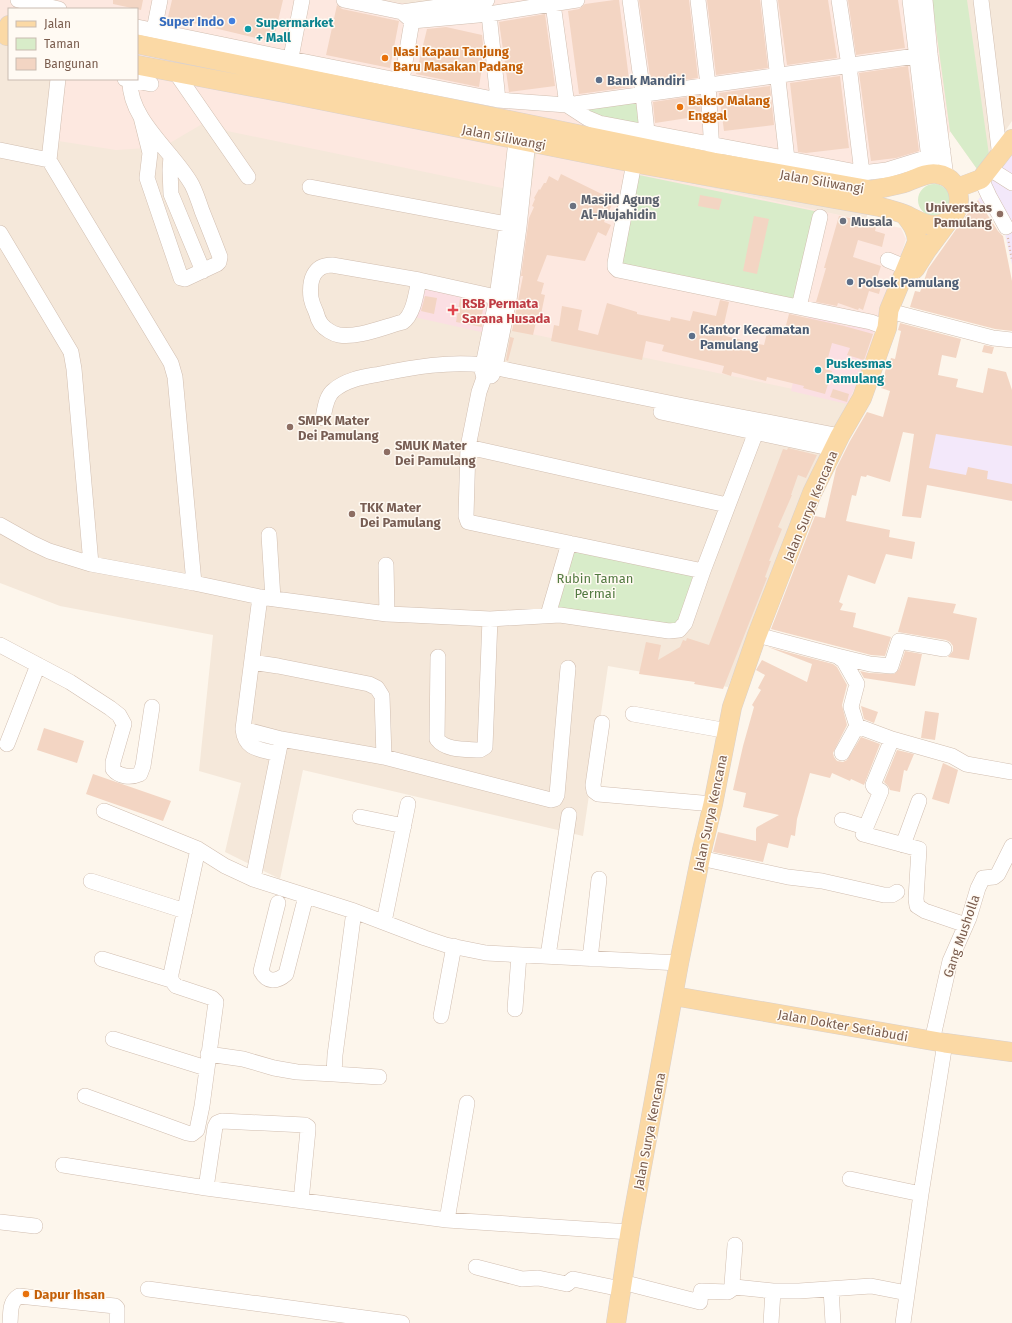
<svg xmlns="http://www.w3.org/2000/svg" width="1012" height="1323" viewBox="0 0 1012 1323" font-family="'Fira Sans',sans-serif">
	<rect width="100%" height="100%" fill="#fdf6ec"/>
	<!-- residential -->
	<path fill="#f5e8da" fill-rule="evenodd" d="M 0,0 L 1012,0 L 1012,121 L 989,155 L 977,169 L 950,131 L 939,155 L 874,179 L 866,221 L 626,170 L 855,402 L 803,493 L 728,687 L 608,666 L 583,836 L 303,770 L 280,879 L 225,852 L 241,783 L 199,771 L 213,635 L 60,606 L 0,583 ZM 9,9 L 137,9 L 137,79 L 9,79 Z"/>
	<!-- commercial -->
	<path fill="#fde8e0" d="M 0,0 L 384,0 L 401,3 L 457,4 L 487,0 L 932,0 L 950,131 L 939,155 L 874,179 L 519,116 L 507,189 L 227,131 L 214,117 L 163,147 L 116,150 L 52,140 L 61,79 L 137,79 L 137,9 L 9,9 L 9,38 L 0,36 Z
		M 537,151 L 901,228 L 906,239 L 855,402 L 508,329 Z"/>
	<!-- education -->
	<path fill="#f3e8fa" d="M 1012,155 L 1012,265 L 1005,234 L 978,200 Z
		M 936,433 L 951,436 L 1012,446 L 1012,501 L 912,481 Z"/>
	<!-- medical -->
	<path fill="#fbdfe3" d="M 420,287 L 493,304 L 486,333 L 414,317 Z
		M 808,315 L 846,326 L 860,325 L 874,329 L 859,379 L 847,404 L 791,391 Z"/>
	<!-- green -->
	<path fill="#d8ecc9" d="M 932,0 L 967,0 L 989,155 L 977,169 L 950,131 Z
		M 636,102 L 639,124 L 587,113 L 585,109 Z
		M 639,175 L 824,213 L 803,300 L 617,267 L 635,177 Z
		M918 200a16 16 0 1 1 32 0a16 16 0 1 1-32 0Z
		M 569,543 L 703,571 L 679,630 L 548,615 Z"/>
	<!-- building -->
	<path fill="#f3d5c3" d="M 113,0 L 143,0 L 141,10 L 113,4 Z
		M 172,0 L 283,0 L 273,42 L 168,17 Z
		M 614,0 L 619,0 L 630,87 L 579,94 L 568,11 L 579,9 L 585,4 Z
		M 639,0 L 689,0 L 698,78 L 651,84 Z
		M 707,0 L 760,0 L 768,68 L 716,75 Z
		M 778,0 L 828,0 L 837,58 L 787,65 Z
		M 848,0 L 898,0 L 905,48 L 856,55 Z
		M 337,5 L 342,9 L 399,21 L 390,68 L 326,55 Z
		M 545,14 L 555,86 L 509,92 L 499,22 Z
		M 446,27 L 482,35 L 484,54 L 479,87 L 416,74 L 427,29 Z
		M 908,66 L 919,151 L 896,158 L 871,161 L 859,73 Z
		M 840,76 L 849,148 L 806,153 L 798,152 L 790,83 Z
		M 770,86 L 774,125 L 724,131 L 719,93 Z
		M 700,95 L 701,116 L 655,123 L 653,102 Z
		M 561,174 L 614,200 L 604,222 L 611,225 L 606,236 L 598,232 L 585,261 L 547,255 L 537,281 L 544,283 L 541,294 L 545,295 L 540,319 L 537,318 L 533,335 L 512,331 L 523,276 L 521,276 L 529,218 L 534,207 L 532,206 L 535,199 L 534,198 L 539,189 L 540,190 L 544,183 L 546,183 L 549,176 L 558,181 Z
		M 700,195 L 722,199 L 719,210 L 698,206 Z
		M 978,200 L 998,231 L 1003,236 L 1012,281 L 1012,331 L 995,329 L 910,307 L 915,291 L 920,292 L 928,269 L 957,228 L 967,226 L 965,217 Z
		M 754,216 L 769,219 L 757,274 L 743,271 Z
		M 839,216 L 877,223 L 875,231 L 885,234 L 882,247 L 858,240 L 853,257 L 881,266 L 876,281 L 882,282 L 879,294 L 869,291 L 863,310 L 859,308 L 858,310 L 838,303 L 837,306 L 816,302 L 826,268 L 824,268 Z
		M 425,296 L 437,298 L 434,314 L 421,311 Z
		M 460,299 L 484,304 L 482,315 L 484,315 L 482,327 L 456,322 Z
		M 720,300 L 729,302 L 722,333 L 727,334 L 726,336 L 753,343 L 764,345 L 769,325 L 785,329 L 789,314 L 844,326 L 873,334 L 864,360 L 847,355 L 850,348 L 832,343 L 825,369 L 832,371 L 825,394 L 803,388 L 804,386 L 767,377 L 766,381 L 732,372 L 731,376 L 722,373 L 724,366 L 662,351 L 664,345 L 646,341 L 642,360 L 551,341 L 554,325 L 559,326 L 562,306 L 582,310 L 578,330 L 598,335 L 607,303 L 637,312 L 637,314 L 670,321 L 671,317 L 690,321 L 693,311 L 716,316 Z
		M 900,323 L 961,339 L 956,358 L 942,355 L 938,375 L 958,379 L 956,387 L 983,393 L 988,368 L 1006,372 L 1012,390 L 1012,446 L 936,434 L 929,468 L 966,475 L 968,467 L 988,471 L 987,479 L 1012,484 L 1012,501 L 927,485 L 921,518 L 902,516 L 914,434 L 903,432 L 890,482 L 867,475 L 866,477 L 861,476 L 856,496 L 852,495 L 846,521 L 890,530 L 889,537 L 915,542 L 912,559 L 886,554 L 875,584 L 848,575 L 839,602 L 843,604 L 840,610 L 856,613 L 853,627 L 891,637 L 885,656 L 871,655 L 771,629 L 815,516 L 825,518 L 836,469 L 850,441 L 867,412 L 883,417 L 890,391 L 881,388 L 887,364 L 889,364 L 891,358 L 895,359 L 901,331 L 898,330 Z
		M 510,337 L 514,338 L 508,361 L 506,360 Z
		M 984,345 L 994,347 L 992,354 L 982,352 Z
		M 833,389 L 849,394 L 847,402 L 830,397 Z
		M 788,448 L 817,455 L 806,478 L 798,475 L 791,495 L 792,495 L 778,527 L 782,529 L 769,561 L 771,561 L 765,577 L 767,578 L 723,689 L 694,684 L 695,682 L 639,674 L 646,642 L 661,645 L 658,660 L 680,647 L 683,640 L 686,641 L 687,638 L 709,645 L 783,449 L 787,450 Z
		M 908,597 L 956,604 L 953,613 L 977,618 L 969,660 L 948,657 L 953,651 L 953,646 L 950,642 L 946,640 L 898,632 Z
		M 768,647 L 833,664 L 837,667 L 847,685 L 842,705 L 847,725 L 833,753 L 834,757 L 837,761 L 843,762 L 847,760 L 861,737 L 880,744 L 864,785 L 851,779 L 850,781 L 832,773 L 830,778 L 810,773 L 797,819 L 795,836 L 791,835 L 788,848 L 768,843 L 763,862 L 713,852 L 718,832 L 756,841 L 756,829 L 757,827 L 779,815 L 743,807 L 746,793 L 733,790 L 743,746 L 754,707 L 752,705 L 761,690 L 758,688 L 765,675 L 756,670 L 762,660 L 807,682 L 812,664 Z
		M 905,651 L 922,654 L 915,686 L 864,678 L 860,671 L 869,673 L 894,674 L 899,669 Z
		M 861,706 L 878,712 L 874,723 L 864,719 Z
		M 925,711 L 939,713 L 935,740 L 921,738 Z
		M 44,728 L 84,741 L 77,763 L 37,750 Z
		M 897,750 L 914,754 L 907,771 L 904,770 L 900,792 L 890,790 L 888,786 L 884,782 Z
		M 943,763 L 958,770 L 949,804 L 932,799 Z
		M 93,774 L 171,801 L 163,821 L 86,794 Z"/>
	<g fill="none" stroke-linecap="round" stroke-linejoin="round">
		<!-- minor casing -->
		<g stroke="#d1beb0" stroke-width="16">
			<path id="minor" d="M 18,0 L 59,9
				M 344,0 L 402,12 L 412,21 L 489,14 L 577,0
				M 630,0 L 643,94 L 647,132
				M 698,0 L 708,85 L 712,152
				M 769,0 L 787,159
				M 839,0 L 849,66 L 862,173
				M 910,0 L 930,167
				M 925,0 L 930,54 L 946,177
				M 981,0 L 1000,157
				M 553,4 L 567,105 L 930,54
				M 402,12 L 487,0
				M 489,14 L 498,100
				M 137,27 L 291,59 L 498,100 L 567,105 L 587,118 L 599,123 L 862,173 L 887,170 L 929,157 L 943,151
				M 154,30 L 160,0
				M 289,68 L 302,0
				M 176,73 L 248,177
				M 58,79 L 49,160 L 171,363 L 175,377 L 194,583
				M 125,79 L 151,84
				M 130,79 C 128,120 174,152 192,185 C 196,193 199,202 202,211 C 208,226 214,241 220,257 L 219,262 L 217,264 L 185,279 L 181,278 L 147,178 L 150,153 L 141,117
				M 402,80 L 412,21
				M 516,140 L 507,224 L 497,297 L 482,370 L 484,378 L 479,392 L 468,447 L 466,516 L 468,522 L 703,571
				M 0,150 L 49,160
				M 171,156 L 170,170 L 171,194 L 203,271
				M 634,163 L 615,263 L 615,267 L 618,270 L 871,322 L 887,328
				M 990,169 L 1012,183
				M 981,179 L 989,196 L 1006,227
				M 310,187 L 517,226
				M 0,233 L 71,352 L 74,369 L 91,564
				M 888,260 L 915,271
				M 419,280 C 416,293 414,314 403,322 C 383,327 359,338 339,335 C 333,334 325,329 321,324 C 319,321 317,316 316,312 C 314,308 312,303 311,298 C 309,281 313,265 332,265 L 419,280 L 509,300
				M 799,307 L 820,217
				M 897,313 L 993,338 L 1012,340
				M 491,376 L 492,375 L 495,367 L 509,300 L 519,227 L 528,141
				M 661,412 L 834,449
				M 323,418 C 325,408 326,396 334,390 C 347,379 364,377 380,374 C 414,367 449,361 483,365 L 684,406 L 840,436
				M 468,447 L 727,505
				M 0,525 L 32,543 L 49,551 L 91,564 L 194,583 L 260,597 L 387,614 L 411,615 L 490,619 L 560,615 L 669,631 L 679,630 L 685,623 L 703,571 L 756,432
				M 269,535 L 273,599
				M 386,565 L 387,614
				M 260,597 L 243,729 C 245,750 260,749 278,754
				M 548,615 L 569,543
				M 757,635 L 837,656 L 870,664 L 891,666 L 899,641 L 944,649
				M 0,645 L 70,682 L 110,708 L 119,715 L 124,724 L 113,762 L 113,769 C 119,777 131,778 140,774 L 143,766 L 152,707
				M 837,656 L 844,661 L 857,684 L 851,707 L 857,726 L 892,739 L 952,756 L 966,764 L 1012,772
				M 438,657 L 437,739 C 446,751 466,749 480,750 L 485,747 L 490,619
				M 252,662 L 278,666 L 369,684 L 377,688 L 382,696 L 384,757
				M 633,714 L 728,731
				M 602,723 L 593,785 L 594,791 L 598,794 L 713,804
				M 243,729 L 281,739 L 384,757 L 551,800 L 555,799 L 557,795 L 568,668
				M 892,739 L 873,785 L 874,787 L 881,791 L 863,834 L 919,849 L 916,899 L 917,906 L 925,911 L 966,925
				M 7,744 L 38,665
				M 842,753 L 857,726
				M 104,811 L 198,849 L 225,866 L 253,879 L 354,911 L 425,938 L 446,945 L 486,953 L 679,963
				M 360,817 L 404,826
				M 842,820 L 865,827
				M 903,845 L 919,801
				M 700,858 L 788,877 L 822,881 L 884,895 L 892,895 L 897,892
				M 253,879 L 280,745
				M 91,881 L 185,911
				M 278,903 L 261,971 C 267,983 277,982 286,974 L 306,896
				M 354,911 L 335,1055 L 334,1074 L 379,1077
				M 384,922 L 408,804
				M 548,956 L 569,815
				M 102,959 L 171,980
				M 590,959 L 599,879
				M 515,1009 L 519,955
				M 441,1016 L 454,946
				M 113,1039 L 206,1068
				M 932,1041 L 950,961 L 969,918 L 978,888 L 983,878 L 994,877 L 998,874 L 1012,846
				M 208,1054 L 243,1059 L 274,1068 L 297,1072 L 334,1074
				M 85,1096 L 187,1133 L 192,1134 L 197,1130 L 202,1106 L 216,1002 L 212,998 L 176,986 L 171,980 L 171,974 L 198,849
				M 63,1165 L 206,1188 L 447,1220 L 630,1232
				M 850,1179 L 921,1194
				M 206,1188 L 215,1127 L 217,1123 L 222,1121 L 305,1125 L 308,1127 L 308,1130 L 301,1201
				M 447,1220 L 467,1103
				M 0,1222 L 35,1226
				M 735,1245 L 732,1284 L 735,1287 L 773,1291 L 799,1291 L 871,1286 L 907,1293
				M 476,1267 L 522,1279 L 538,1278 L 567,1284 L 573,1279 L 621,1289
				M 622,1282 L 700,1302 L 701,1291 L 728,1292 L 735,1287
				M 148,1289 L 402,1323
				M 831,1289 L 833,1323
				M 10,1323 C 11,1313 9,1302 19,1296 L 115,1306 L 117,1308 L 117,1323
				M 771,1323 L 773,1291
				M 903,1323 L 921,1194 L 945,1043"/>
		</g>
		<!-- major casing -->
		<g stroke="#dad1cd" stroke-width="20">
			<path id="major" d="M 7,36 L 9,25
				M 137,44 L 713,162 L 871,190 C 882,188 893,186 904,183 C 914,180 926,172 937,174 C 967,178 966,223 935,225 C 924,226 914,218 904,214 C 896,211 888,209 880,207 L 634,163 L 285,93 L 137,65
				M 957,188 L 981,179 L 1012,139
				M 915,269 L 927,250 L 950,219
				M 674,996 L 945,1043 L 1012,1052
				M 616,1323 L 630,1232 L 679,963 L 702,850 L 713,804 L 732,707 L 757,635 L 812,493 L 840,436 L 862,398 L 887,328 L 889,310 L 917,242 C 917,230 911,223 904,214"/>
		</g>
		<!-- path -->
		<path stroke="#d9b8a5" stroke-width="2" stroke-dasharray="1 3" stroke-linecap="butt" d="M 1008,238 L 1012,261"/>
		<!-- minor -->
		<use href="#minor" stroke="#fff" stroke-width="15"/>
		<!-- major -->
		<use href="#major" stroke="#fbd9a5" stroke-width="19"/>
	</g>
	<!-- markers -->
	<circle fill="#3f7fe0" stroke="#fffaf3" stroke-width="1.5" cx="232" cy="21" r="4"/>
	<g fill="#0f9aa8" stroke="#fffaf3" stroke-width="1.5">
		<circle cx="248" cy="29" r="4"/>
		<circle cx="818" cy="370" r="4"/>
	</g>
	<g fill="#e8710a" stroke="#fffaf3" stroke-width="1.5">
		<circle cx="385" cy="58" r="4"/>
		<circle cx="680" cy="107" r="4"/>
		<circle cx="26" cy="1294" r="4"/>
	</g>
	<g fill="#5c6f8a" stroke="#fffaf3" stroke-width="1.5">
		<circle cx="599" cy="80" r="4"/>
		<circle cx="850" cy="282" r="4"/>
		<circle cx="692" cy="336" r="4"/>
	</g>
	<g fill="#6b7280" stroke="#fffaf3" stroke-width="1.5">
		<circle cx="573" cy="206" r="4"/>
		<circle cx="843" cy="221" r="4"/>
	</g>
	<g fill="#8d6e63" stroke="#fffaf3" stroke-width="1.5">
		<circle cx="1000" cy="214" r="4"/>
		<circle cx="290" cy="427" r="4"/>
		<circle cx="387" cy="452" r="4"/>
		<circle cx="352" cy="514" r="4"/>
	</g>
	<path fill="#e0444e" stroke="#fffaf3" stroke-width="1.5" d="M451 304h4v4h4v4h-4v4h-4v-4h-4v-4h4z"/>
	<g text-anchor="middle" stroke-width="3" stroke-linejoin="round" paint-order="stroke">
		<!-- shop labels -->
		<g font-size="13" font-weight="bold" fill="#366cbe" stroke="#fffaf3" text-anchor="end">
			<text x="224" y="26">Super Indo</text>
		</g>
		<!-- culture labels -->
		<g font-size="13" font-weight="bold" fill="#0d838f" stroke="#fffaf3" text-anchor="start">
			<text x="256" y="27">Supermarket<tspan x="256" dy="15">+ Mall</tspan></text>
			<text x="826" y="368">Puskesmas<tspan x="826" dy="15">Pamulang</tspan></text>
		</g>
		<!-- food labels -->
		<g font-size="13" font-weight="bold" fill="#c56008" stroke="#fffaf3" text-anchor="start">
			<text x="393" y="56">Nasi Kapau Tanjung<tspan x="393" dy="15">Baru Masakan Padang</tspan></text>
			<text x="688" y="105">Bakso Malang<tspan x="688" dy="15">Enggal</tspan></text>
			<text x="34" y="1299">Dapur Ihsan</text>
		</g>
		<!-- service labels -->
		<g font-size="13" font-weight="bold" fill="#4e5e75" stroke="#fffaf3" text-anchor="start">
			<text x="607" y="85">Bank Mandiri</text>
			<text x="858" y="287">Polsek Pamulang</text>
			<text x="700" y="334">Kantor Kecamatan<tspan x="700" dy="15">Pamulang</tspan></text>
		</g>
		<!-- street labels -->
		<g font-size="13" fill="#7a5c4d" stroke="#fffaf3">
			<text transform="translate(504 137) rotate(11)" y="5">Jalan Siliwangi</text>
			<text transform="translate(822 181) rotate(10)" y="5">Jalan Siliwangi</text>
			<text transform="translate(810 506) rotate(-67)" y="5">Jalan Surya Kencana</text>
			<text transform="translate(710 813) rotate(-78)" y="5">Jalan Surya Kencana</text>
			<text transform="translate(961 936) rotate(-71)" y="5">Gang Musholla</text>
			<text transform="translate(843 1025) rotate(10)" y="5">Jalan Dokter Setiabudi</text>
			<text transform="translate(649 1131) rotate(-79)" y="5">Jalan Surya Kencana</text>
		</g>
		<!-- worship labels -->
		<g font-size="13" font-weight="bold" fill="#5b616d" stroke="#fffaf3" text-anchor="start">
			<text x="581" y="204">Masjid Agung<tspan x="581" dy="15">Al-Mujahidin</tspan></text>
			<text x="851" y="226">Musala</text>
		</g>
		<!-- education labels -->
		<g font-size="13" font-weight="bold" fill="#785e54" stroke="#fffaf3" text-anchor="start">
			<text x="992" y="212" text-anchor="end">Universitas<tspan x="992" dy="15">Pamulang</tspan></text>
			<text x="298" y="425">SMPK Mater<tspan x="298" dy="15">Dei Pamulang</tspan></text>
			<text x="395" y="450">SMUK Mater<tspan x="395" dy="15">Dei Pamulang</tspan></text>
			<text x="360" y="512">TKK Mater<tspan x="360" dy="15">Dei Pamulang</tspan></text>
		</g>
		<!-- health labels -->
		<g font-size="13" font-weight="bold" fill="#be3a42" stroke="#fffaf3" text-anchor="start">
			<text x="462" y="308">RSB Permata<tspan x="462" dy="15">Sarana Husada</tspan></text>
		</g>
		<!-- park labels -->
		<g font-size="13" fill="#537a41" stroke="#fffaf3">
			<text x="595" y="583">Rubin Taman<tspan x="595" dy="15">Permai</tspan></text>
		</g>
	</g>
	<!-- legend -->
	<rect x="8" y="8" width="130" height="72" fill="#fffaf3" stroke="#cabbb1"/>
	<rect x="16" y="21" width="20" height="6" fill="#fbd9a5" stroke="#cabbb1"/>
	<text x="44" y="28" font-size="12" fill="#7a5c4d">Jalan</text>
	<rect x="16" y="38" width="20" height="12" fill="#d8ecc9" stroke="#cabbb1"/>
	<text x="44" y="48" font-size="12" fill="#7a5c4d">Taman</text>
	<rect x="16" y="58" width="20" height="12" fill="#f3d5c3" stroke="#cabbb1"/>
	<text x="44" y="68" font-size="12" fill="#7a5c4d">Bangunan</text>
</svg>
